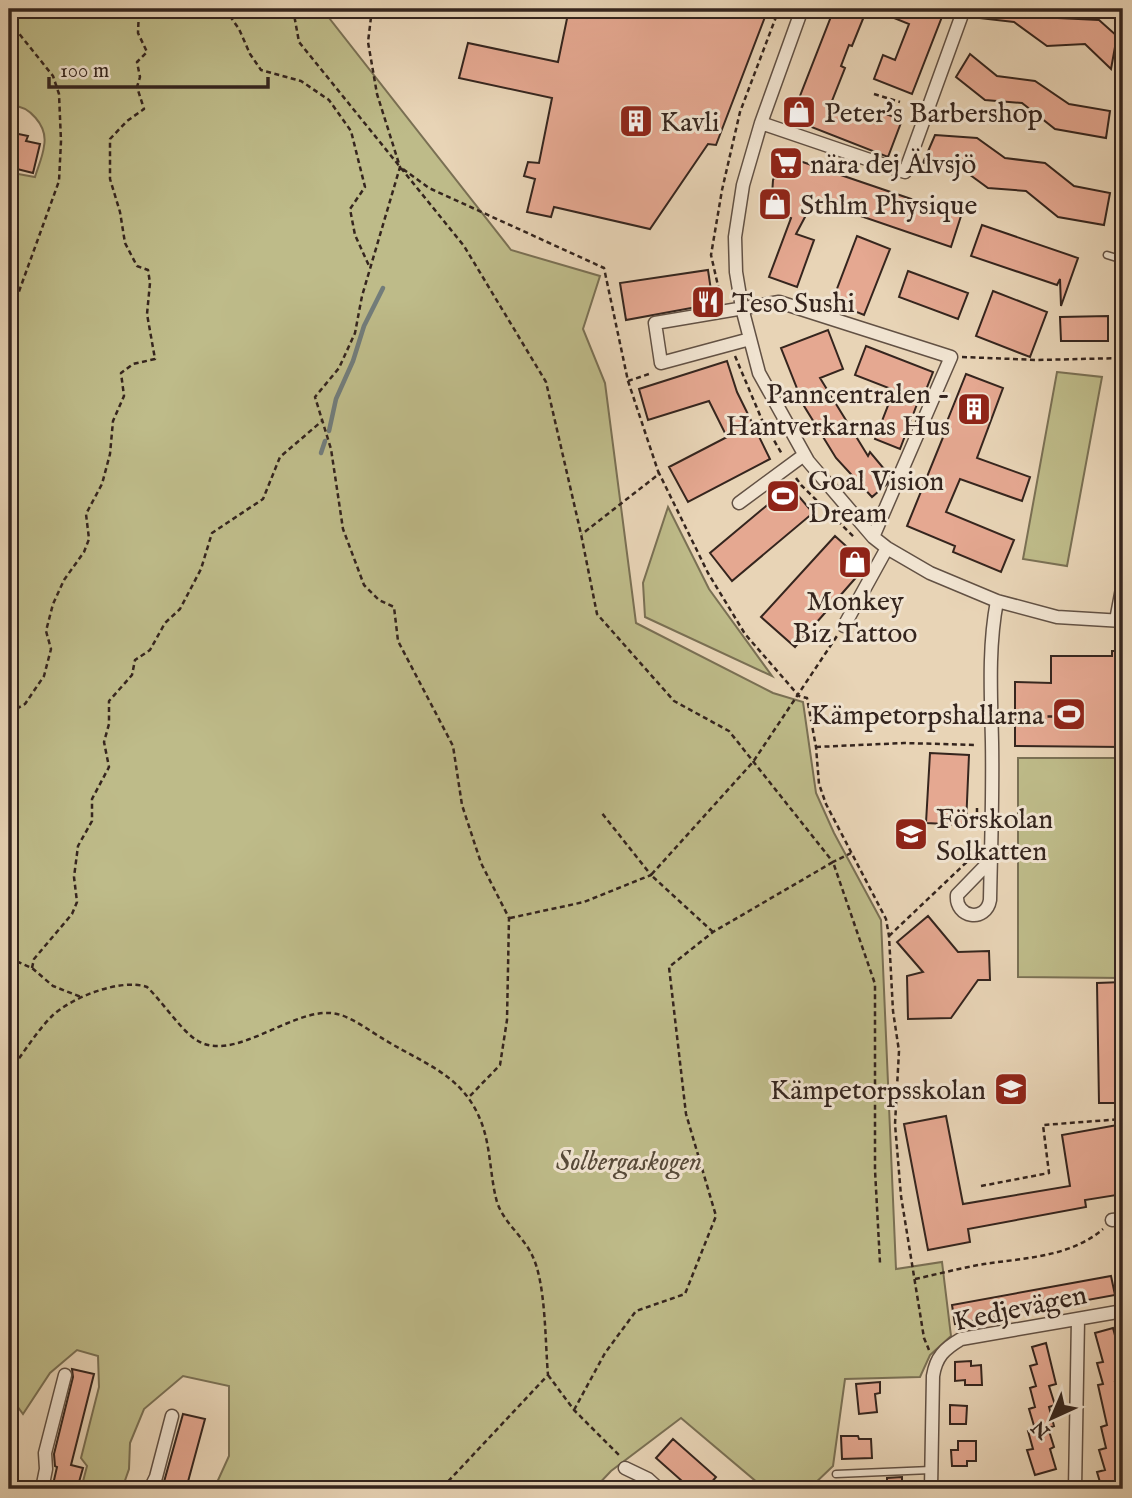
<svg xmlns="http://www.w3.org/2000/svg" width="1132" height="1498" viewBox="0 0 1132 1498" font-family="'IM FELL English',serif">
	<rect width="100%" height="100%" fill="#e8d4b6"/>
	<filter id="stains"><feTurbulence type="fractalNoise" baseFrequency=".00286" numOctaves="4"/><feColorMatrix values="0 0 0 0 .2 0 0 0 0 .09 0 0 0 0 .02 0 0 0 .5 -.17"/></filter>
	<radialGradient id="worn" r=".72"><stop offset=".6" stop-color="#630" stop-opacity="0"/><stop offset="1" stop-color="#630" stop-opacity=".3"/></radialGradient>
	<!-- green -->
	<path fill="#bebb89" stroke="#7a7054" stroke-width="2" d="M 9,9 L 322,9 L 511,250 L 600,276 L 583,329 L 605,383 L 636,623 L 773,693 L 803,702 L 816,793 L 834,833 L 881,920 L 896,1269 L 942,1262 L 951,1336 L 930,1355 L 920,1377 L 845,1379 L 833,1466 L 809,1489 L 765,1489 L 681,1418 L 611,1471 L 594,1489 L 214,1489 L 229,1456 L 229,1386 L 183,1376 L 144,1409 L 130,1443 L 129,1469 L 122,1489 L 81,1489 L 87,1466 L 81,1458 L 99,1387 L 98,1356 L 77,1350 L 50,1373 L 23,1414 L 9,1395 L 9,179 L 13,173 L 35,177 C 38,167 43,156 44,146 C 48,126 29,104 9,106 Z
		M 1057,372 L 1102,377 L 1067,566 L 1023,559 Z
		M 668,507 L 709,589 L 772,676 L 645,617 L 643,583 Z
		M 1018,758 L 1123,758 L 1123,978 L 1018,977 Z"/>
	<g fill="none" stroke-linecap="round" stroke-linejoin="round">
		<!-- stream -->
		<path stroke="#727c7a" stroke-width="4.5" d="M 329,431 L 336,399 L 353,361 L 364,326 L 383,288
			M 321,453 L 325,441"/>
	</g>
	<!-- building -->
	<path fill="#e5a891" stroke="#35251e" stroke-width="2" d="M 569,9 L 692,9 L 717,15 L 719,9 L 768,9 L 716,145 L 708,144 L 650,229 L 554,207 L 551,217 L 527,212 L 535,179 L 524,176 L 528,162 L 539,163 L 552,98 L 459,78 L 468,43 L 558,62 Z
		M 834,9 L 867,9 L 852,46 L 849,45 L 841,66 L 845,68 L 830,106 L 874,123 L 878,111 L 902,120 L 888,157 L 791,119 Z
		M 872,9 L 945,9 L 912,94 L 874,79 L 883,55 L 895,60 L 909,24 Z
		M 973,9 L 1045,9 L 1058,18 L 1099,20 L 1117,36 L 1111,69 L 1085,44 L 1047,46 L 1014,22 L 970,17 Z
		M 970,54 L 997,76 L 1035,81 L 1069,104 L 1110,111 L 1106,138 L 1055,129 L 1022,103 L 985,100 L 956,77 Z
		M 9,132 L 28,136 L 26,141 L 40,144 L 33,173 L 9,167 Z
		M 935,135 L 977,138 L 1005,158 L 1045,163 L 1074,186 L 1110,193 L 1104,225 L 1058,217 L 1026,191 L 988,188 L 951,161 L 923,163 Z
		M 785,156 L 961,216 L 951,247 L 814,200 L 796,234 L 814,240 L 797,287 L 769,277 L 791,218 L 771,211 L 773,180 Z
		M 982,225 L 1078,258 L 1061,306 L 1060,279 L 1057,285 L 971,256 Z
		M 857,236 L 890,249 L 864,315 L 832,302 Z
		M 708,270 L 713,304 L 626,320 L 620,283 Z
		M 908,271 L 968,293 L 958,319 L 899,297 Z
		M 993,291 L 1047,312 L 1030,357 L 976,336 Z
		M 1108,316 L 1108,341 L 1061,341 L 1060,317 Z
		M 828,330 L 843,369 L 820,378 L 868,456 L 870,452 L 890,476 L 887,484 L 872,497 L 836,458 L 804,406 L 781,348 Z
		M 866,346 L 933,372 L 922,400 L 919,399 L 900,449 L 875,439 L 894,390 L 855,375 Z
		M 727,361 L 737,392 L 770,459 L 688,502 L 669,467 L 727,437 L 709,401 L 648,420 L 639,389 Z
		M 966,374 L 1003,388 L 977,458 L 1030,477 L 1022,501 L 960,479 L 946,512 L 1014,540 L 1001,572 L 953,552 L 955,546 L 907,526 L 946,430 L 944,429 Z
		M 790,486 L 813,513 L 732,581 L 710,553 Z
		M 835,536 L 867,565 L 795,647 L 761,617 Z
		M 1112,651 L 1123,651 L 1123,747 L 1015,746 L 1015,682 L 1051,683 L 1051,656 L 1112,656 Z
		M 930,753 L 969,755 L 966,825 L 926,823 Z
		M 928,916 L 958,952 L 989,951 L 990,980 L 978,980 L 951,1018 L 908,1019 L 907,976 L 923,972 L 897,942 Z
		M 1123,982 L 1123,1103 L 1099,1103 L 1097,983 Z
		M 946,1116 L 963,1204 L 1070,1186 L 1062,1135 L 1123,1124 L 1123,1194 L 1085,1200 L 1086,1207 L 968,1229 L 970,1242 L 928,1250 L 904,1124 Z
		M 1111,1276 L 1115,1295 L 955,1324 L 952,1305 Z
		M 1113,1328 L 1121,1358 L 1116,1359 L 1121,1381 L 1115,1382 L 1121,1402 L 1116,1404 L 1122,1425 L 1118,1426 L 1123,1443 L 1117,1446 L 1123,1467 L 1117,1468 L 1123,1489 L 1102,1489 L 1097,1472 L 1105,1470 L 1099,1450 L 1106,1448 L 1101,1427 L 1107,1425 L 1098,1385 L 1103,1384 L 1097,1363 L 1103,1362 L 1095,1333 Z
		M 1046,1343 L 1056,1384 L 1049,1386 L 1055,1405 L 1049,1407 L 1054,1426 L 1048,1428 L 1054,1447 L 1050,1449 L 1056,1469 L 1035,1475 L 1027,1450 L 1033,1449 L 1028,1431 L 1035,1429 L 1029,1409 L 1035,1407 L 1030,1388 L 1036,1386 L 1030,1366 L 1037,1364 L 1032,1347 Z
		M 971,1361 L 971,1366 L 981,1365 L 982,1385 L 965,1385 L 965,1380 L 955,1381 L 955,1362 Z
		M 72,1369 L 94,1374 L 71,1465 L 83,1468 L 77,1489 L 52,1489 L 57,1467 L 55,1466 L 54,1454 L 73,1377 Z
		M 880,1382 L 880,1393 L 875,1394 L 877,1412 L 859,1414 L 856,1384 Z
		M 950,1405 L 967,1406 L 966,1424 L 950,1424 Z
		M 183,1414 L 205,1419 L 186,1489 L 162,1489 Z
		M 841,1436 L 858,1436 L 859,1439 L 871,1439 L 872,1458 L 842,1459 Z
		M 673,1439 L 716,1477 L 706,1489 L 691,1489 L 656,1458 Z
		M 958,1441 L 976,1441 L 976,1461 L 967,1461 L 967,1466 L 952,1466 L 951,1450 L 958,1450 Z
		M 902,1477 L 902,1489 L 887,1489 L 887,1478 Z"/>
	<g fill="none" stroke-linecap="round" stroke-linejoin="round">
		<!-- service casing -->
		<g stroke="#625144" stroke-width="9">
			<path id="service" d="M 490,9 L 512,13 L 521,9
				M 1123,145 L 1123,195
				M 1107,255 L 1123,260
				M 1113,620 L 1123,567
				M 836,1474 L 931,1470"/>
		</g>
		<!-- minor casing -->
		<g stroke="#625144" stroke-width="15">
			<path id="minor" d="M 802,9 L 761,123 L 743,185 L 735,237 L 736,272 L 742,308 L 759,373 L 808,461 L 873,537 L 887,548 L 930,573 L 997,601 L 1057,617 L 1123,621
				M 761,123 L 905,172 L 964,9
				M 750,339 L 661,363 L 655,323 L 779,302 L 951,357 L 873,537
				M 739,503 L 804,455
				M 844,626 L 887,548
				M 991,860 L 957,895 C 955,918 986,923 990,900 C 991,847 993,794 992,742 C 991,695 988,648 997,601
				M 1112,1220 L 1123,1219
				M 625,1468 L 648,1479 L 659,1489
				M 42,1489 L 46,1469 L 45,1453 L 65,1375
				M 150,1489 L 156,1477 L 172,1416
				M 931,1489 L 933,1376 C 936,1357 944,1349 961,1339 L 1123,1311
				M 1075,1489 L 1078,1319"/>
		</g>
		<!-- path -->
		<path stroke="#35251e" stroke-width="2.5" stroke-dasharray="5 3.5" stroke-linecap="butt" d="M 225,9 L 239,29 L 250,54 L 261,70 L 301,81 L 329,100 L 351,131 L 365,187 L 350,209 L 355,235 L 370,268
			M 293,9 L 299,42 L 464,246 L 546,382 L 581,534 L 597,614 L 674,701 L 729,731 L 833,862 L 851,853
			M 372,9 L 368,42 L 377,94 L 400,167 L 362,296 L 355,333 L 339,368 L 315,397 L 331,449 L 343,529 L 364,585 L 379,600 L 394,607 L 398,641 L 453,746 L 462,805 L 481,863 L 509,918 L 507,1020 L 500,1065 L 469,1097
			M 9,21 L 53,76 L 59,94 L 61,141 L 59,181 L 9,319
			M 874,94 L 900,102
			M 403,169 L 429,188 L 604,268 L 628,381 L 659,474 L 582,534
			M 721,299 L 711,255 L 722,190 L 740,112 L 779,9
			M 735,356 L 762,420 L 782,454
			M 962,357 L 1038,360 L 1123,358
			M 628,381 L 652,373
			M 658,471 L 708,573 L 745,634 L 799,696 L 807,698 L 816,747 L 819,784 L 826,804 L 886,919 L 889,936 L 893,1011 L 899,1051 L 895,1124 L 901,1196 L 924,1338 L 929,1350
			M 796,478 L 801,485 L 855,538
			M 9,713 L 25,704 L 44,676 L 51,649 L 46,631 L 53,604 L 64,580 L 84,552 L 89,539 L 86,514 L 102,484 L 110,454 L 113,421 L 124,396 L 121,373 L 133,364 L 155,359 L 147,314 L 150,283 L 148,270 L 137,266 L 125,243 L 120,212 L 110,179 L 110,139 L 127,121 L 144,109 L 137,87 L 140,77 L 137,62 L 147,52 L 138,33 L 139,9
			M 1005,717 L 1083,716
			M 816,747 L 904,743 L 977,745
			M 977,829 L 977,808
			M 510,918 L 584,902 L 651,875 L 601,812
			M 713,932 L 651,875 L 753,762 L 837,636
			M 889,936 L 972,857 L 976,850
			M 9,958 L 32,968 L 53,986 L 81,997
			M 32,968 L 34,959 L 72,914 L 77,902 L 74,877 L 78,846 L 92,821 L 92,799 L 109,767 L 104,742 L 109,724 L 109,701 L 132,675 L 135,660 L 150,650 L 165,623 L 180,609 L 201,569 L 212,533 L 263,499 L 280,457 L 322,421
			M 9,1072 C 23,1054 36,1032 52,1016 C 72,997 121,978 147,987 C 161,1000 183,1033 198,1041 C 234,1062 289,1011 329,1013 C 348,1013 369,1031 385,1040 C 426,1065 464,1075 482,1124 C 491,1149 490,1177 497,1202 C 504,1223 523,1236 532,1255 C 546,1283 545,1341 548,1375 L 441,1489
			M 981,1186 L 1049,1173 L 1043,1125 L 1123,1119
			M 915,1279 C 938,1274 961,1268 984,1264 C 1024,1258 1071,1257 1103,1229
			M 548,1375 L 574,1410 L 620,1456
			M 574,1410 L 605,1353 L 636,1311 L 685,1294 L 716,1216 L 686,1114 L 669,967 L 713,932 L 833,862 L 875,984 L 875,1170 L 880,1263"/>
		<!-- service -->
		<use href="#service" stroke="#f0e3d0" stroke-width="6"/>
		<!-- minor -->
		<use href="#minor" stroke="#f0e3d0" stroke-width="12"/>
	</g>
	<!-- icons -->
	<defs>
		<g id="shop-square" transform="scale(1.75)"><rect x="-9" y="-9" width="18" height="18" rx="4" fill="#8f2418" stroke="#f0e3d0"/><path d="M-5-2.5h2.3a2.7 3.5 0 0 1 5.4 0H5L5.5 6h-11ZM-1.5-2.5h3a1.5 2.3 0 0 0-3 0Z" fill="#fff"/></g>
		<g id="building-square" transform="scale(1.75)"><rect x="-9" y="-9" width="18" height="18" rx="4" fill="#8f2418" stroke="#f0e3d0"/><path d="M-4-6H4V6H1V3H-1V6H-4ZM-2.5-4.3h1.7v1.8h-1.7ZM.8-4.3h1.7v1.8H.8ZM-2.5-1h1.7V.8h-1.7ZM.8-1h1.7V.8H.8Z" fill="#fff"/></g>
		<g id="supermarket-square" transform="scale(1.75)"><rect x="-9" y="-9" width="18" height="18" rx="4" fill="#8f2418" stroke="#f0e3d0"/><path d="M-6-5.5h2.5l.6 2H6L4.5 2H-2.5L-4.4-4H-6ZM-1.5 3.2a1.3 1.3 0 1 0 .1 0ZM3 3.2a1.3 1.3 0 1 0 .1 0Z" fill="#fff"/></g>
		<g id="restaurant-square" transform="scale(1.75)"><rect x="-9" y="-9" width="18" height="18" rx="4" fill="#8f2418" stroke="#f0e3d0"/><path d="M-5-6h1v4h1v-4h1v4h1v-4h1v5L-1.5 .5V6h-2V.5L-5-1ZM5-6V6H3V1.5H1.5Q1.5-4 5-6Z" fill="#fff"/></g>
		<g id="stadium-square" transform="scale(1.75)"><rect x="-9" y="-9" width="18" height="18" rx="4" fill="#8f2418" stroke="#f0e3d0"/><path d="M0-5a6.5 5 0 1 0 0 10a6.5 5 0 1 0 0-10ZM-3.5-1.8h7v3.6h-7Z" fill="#fff"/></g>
		<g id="school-square" transform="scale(1.75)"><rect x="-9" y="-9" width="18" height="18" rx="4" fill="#8f2418" stroke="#f0e3d0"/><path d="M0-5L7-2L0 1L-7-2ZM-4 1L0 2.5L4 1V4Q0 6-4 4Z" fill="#fff"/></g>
	</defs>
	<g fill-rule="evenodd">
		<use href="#shop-square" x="799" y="112"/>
		<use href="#building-square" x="636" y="121"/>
		<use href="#supermarket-square" x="786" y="163"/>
		<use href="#shop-square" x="775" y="204"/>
		<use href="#restaurant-square" x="708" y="302"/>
		<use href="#building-square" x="974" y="409"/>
		<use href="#stadium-square" x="783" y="496"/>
		<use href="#shop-square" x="855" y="562"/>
		<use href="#stadium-square" x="1069" y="714"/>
		<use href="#school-square" x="911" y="834"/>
		<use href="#school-square" x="1011" y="1089"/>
	</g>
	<g text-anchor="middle" stroke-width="6" stroke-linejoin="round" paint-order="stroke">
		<!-- poi labels -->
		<g font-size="28" fill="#35251e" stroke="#f0e3d0" text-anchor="start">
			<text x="824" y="122">Peter's Barbershop</text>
			<text x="660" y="131">Kavli</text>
			<text x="810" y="173">nära dej Älvsjö</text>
			<text x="800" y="214">Sthlm Physique</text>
			<text x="732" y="312">Teso Sushi</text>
			<text x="950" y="403" text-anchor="end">Panncentralen -<tspan x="950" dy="32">Hantverkarnas Hus</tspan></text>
			<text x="808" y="490">Goal Vision<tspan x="808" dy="32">Dream</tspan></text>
			<text x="855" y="610" text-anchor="middle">Monkey<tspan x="855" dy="32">Biz Tattoo</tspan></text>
			<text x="1044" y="724" text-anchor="end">Kämpetorpshallarna</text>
			<text x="936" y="828">Förskolan<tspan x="936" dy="32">Solkatten</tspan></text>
			<text x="986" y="1099" text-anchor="end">Kämpetorpsskolan</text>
		</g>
		<!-- park labels -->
		<g font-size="28" font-style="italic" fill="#574a39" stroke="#f0e3d0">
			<text x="629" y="1170">Solbergaskogen</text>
		</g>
		<!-- street labels -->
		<g font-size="28" fill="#35251e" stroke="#f0e3d0">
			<text transform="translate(1020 1307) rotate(-12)" y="10">Kedjevägen</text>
		</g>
	</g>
	<!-- margin -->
	<rect width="1132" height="1498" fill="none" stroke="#e8d4b6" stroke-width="35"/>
	<rect x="10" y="10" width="1111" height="1477" fill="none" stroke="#35251e" stroke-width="3.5"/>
	<rect x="18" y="18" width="1097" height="1463" fill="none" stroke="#35251e" stroke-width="2"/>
	<!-- north arrow -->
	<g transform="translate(1052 1418) rotate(224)" stroke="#f0e3d0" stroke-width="5" paint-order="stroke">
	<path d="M0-5L12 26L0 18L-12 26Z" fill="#35251e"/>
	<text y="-10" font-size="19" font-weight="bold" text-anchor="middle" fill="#35251e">N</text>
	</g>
	<!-- scale -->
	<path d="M49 77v10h219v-10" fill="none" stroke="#35251e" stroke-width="3.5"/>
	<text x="60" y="77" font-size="21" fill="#35251e" stroke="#f0e3d0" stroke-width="5" paint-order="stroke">100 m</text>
	<rect width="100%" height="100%" filter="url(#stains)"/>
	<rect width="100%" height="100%" fill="url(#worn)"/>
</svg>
